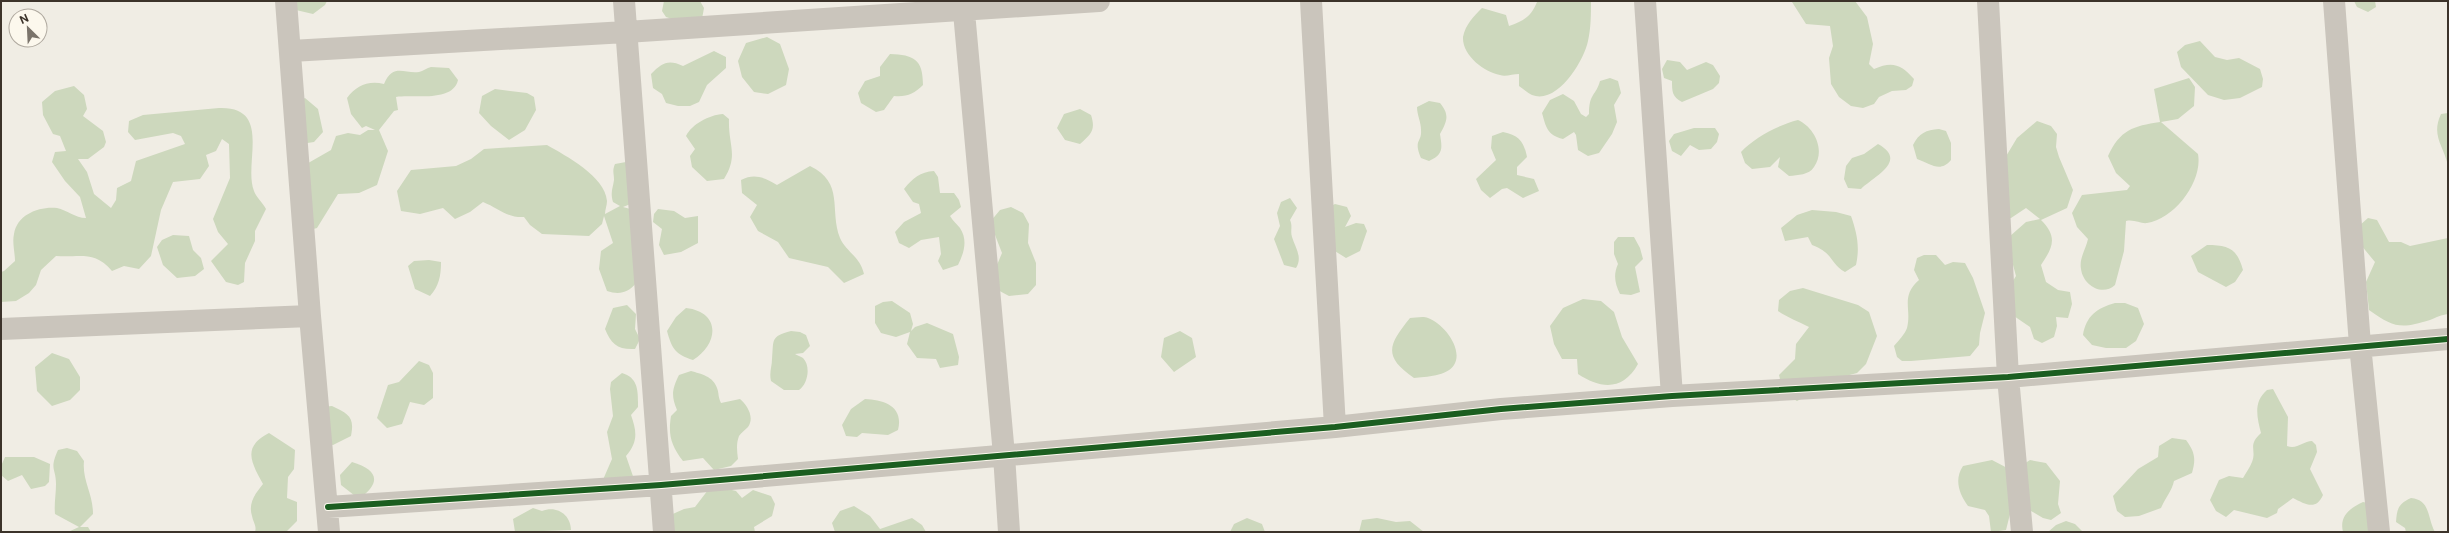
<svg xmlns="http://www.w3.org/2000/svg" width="2449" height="533" viewBox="0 0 2449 533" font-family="'Public Sans',sans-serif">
	<rect width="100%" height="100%" fill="#f0ede4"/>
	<!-- green -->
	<path fill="#cdd8bd" d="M 292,1 L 327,1 L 325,5 L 313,14 L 296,10 Z
		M 664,1 L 700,1 L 704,8 L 702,19 L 684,23 L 666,17 L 662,11 Z
		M 1540,1 L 1591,1 C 1591,14 1591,28 1588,41 C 1584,61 1557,105 1532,95 C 1528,93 1523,89 1519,86 L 1519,74 C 1513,74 1505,77 1500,75 C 1484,72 1462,55 1463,37 C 1465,25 1474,16 1482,8 L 1506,15 L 1509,26 C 1523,21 1531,17 1537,2 Z
		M 1855,1 L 1867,17 L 1873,44 L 1869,64 L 1874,69 C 1892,61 1901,64 1914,79 L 1912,86 L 1906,90 L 1892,91 L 1879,97 L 1874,104 L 1863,108 L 1851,106 L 1839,97 L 1831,84 L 1829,58 L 1833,46 L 1830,26 L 1806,24 L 1792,2 Z
		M 2354,1 L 2375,1 L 2376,7 L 2368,12 L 2357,7 Z
		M 767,37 L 780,44 L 789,69 L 786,85 L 768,94 L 754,92 L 742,77 L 738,61 L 746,43 Z
		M 2200,41 L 2215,57 L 2227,60 L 2239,58 L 2260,69 L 2263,79 L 2262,87 L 2240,98 L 2224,100 L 2208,95 L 2181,67 L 2177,52 L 2185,45 Z
		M 714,51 L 726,57 L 726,68 L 707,85 L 699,102 L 690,106 L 678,106 L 666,103 L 662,94 L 653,88 L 651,74 C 662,63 668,59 683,66 Z
		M 890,54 C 914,55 923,59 923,85 C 914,94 907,97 894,96 L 884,110 L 876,112 L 861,103 L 858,93 L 865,81 L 880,76 L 880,67 Z
		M 1667,60 L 1680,62 L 1687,70 L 1706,62 L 1713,65 L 1720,76 L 1719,83 L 1713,89 L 1682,102 C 1672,97 1672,91 1672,81 L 1664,78 L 1662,69 Z
		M 431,67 L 449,68 L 458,80 C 453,103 412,94 396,97 L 398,110 L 394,111 L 379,130 L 388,151 L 377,185 L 359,193 L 338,194 L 317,228 L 303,232 L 303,166 L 331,150 L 336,136 L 348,133 L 360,135 L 368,130 L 375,130 L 366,126 L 362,128 L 351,114 L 347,98 C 356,86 368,80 384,84 C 393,63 404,74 419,72 C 423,71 427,68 431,67 Z
		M 1610,78 L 1618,81 L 1621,93 L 1614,105 L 1617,122 L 1612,134 L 1599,153 L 1588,156 L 1578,150 L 1576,135 L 1574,132 L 1563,139 C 1547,135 1546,127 1542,113 L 1550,100 L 1563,94 L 1574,101 L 1581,114 L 1586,117 L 1589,114 C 1589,93 1596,96 1600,81 Z
		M 2189,78 L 2195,87 L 2194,106 L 2178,119 L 2161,122 L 2198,154 C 2203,181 2175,219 2147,223 C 2141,224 2134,219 2126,221 L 2124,251 L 2115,285 C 2102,297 2083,285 2081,269 C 2079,258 2086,249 2088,239 L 2077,227 L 2072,213 L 2082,195 L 2127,190 L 2130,186 L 2116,173 L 2108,156 C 2120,130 2133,126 2160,122 L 2154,89 Z
		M 74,86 L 84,95 L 87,109 L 83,116 L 103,131 L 106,142 L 104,147 L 88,159 L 78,159 L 87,172 L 94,194 L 111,208 L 116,200 L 117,188 L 131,181 L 136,161 L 185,144 L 181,136 L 173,133 L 135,140 L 128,132 L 129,121 L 143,115 L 219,108 C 273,106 243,164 254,191 C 256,197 263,203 266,209 L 255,231 L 255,241 L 245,263 L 244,282 L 238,285 L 226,282 L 211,261 L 228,244 L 218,232 L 213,219 L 230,178 L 229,144 L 222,139 L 216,151 L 206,155 L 209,166 L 200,179 L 173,182 L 161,210 L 151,256 L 139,269 L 124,266 L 112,271 C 94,250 80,258 56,256 L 41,270 L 36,285 L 29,293 L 16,301 L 1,302 L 1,272 L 4,271 L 15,261 C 15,253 12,242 14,234 C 17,214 40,206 57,208 C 67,210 75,218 86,218 L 80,197 L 65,181 L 52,162 L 55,152 L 66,151 L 60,136 L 53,134 L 43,115 L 42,102 L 55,91 Z
		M 495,89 L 527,93 L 534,97 L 536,110 L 525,130 L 509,140 L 491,126 L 479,113 L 482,96 Z
		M 305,98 L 318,109 L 323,132 L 314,142 L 301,144 L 293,103 Z
		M 1429,101 L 1440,103 C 1450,115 1447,121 1440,134 C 1442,148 1444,154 1429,161 L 1421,158 C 1413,139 1422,143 1421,130 C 1421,122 1417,115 1417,107 Z
		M 1080,109 L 1091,115 C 1096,130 1091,134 1080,144 L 1065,140 L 1057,128 L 1064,114 Z
		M 2448,113 L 2448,165 C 2443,145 2431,135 2441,114 Z
		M 723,114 L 729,119 C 728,145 739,155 724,179 L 707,181 L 692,167 L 690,156 L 695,149 L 686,136 C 692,124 709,115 723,114 Z
		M 1798,120 C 1814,127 1826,150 1814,167 C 1809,175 1798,175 1789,176 L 1778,167 L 1780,157 L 1770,167 L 1752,169 L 1745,163 L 1741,152 C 1754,138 1778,125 1798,120 Z
		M 2037,121 L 2051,126 L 2057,134 L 2056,147 L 2059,157 L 2073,190 L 2067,208 L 2041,220 C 2058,237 2053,247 2041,265 L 2046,282 L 2058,290 L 2070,292 L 2072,304 L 2068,318 L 2056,317 L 2057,326 L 2054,337 L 2042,343 L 2034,339 L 2030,327 L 2011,314 L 2006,292 L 2016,276 L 2009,250 L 2009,237 L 2026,222 L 2040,219 L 2026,208 L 2011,218 L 2002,218 L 2005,158 L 2017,138 Z
		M 1694,128 L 1715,128 L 1719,134 L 1717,142 L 1711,149 L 1699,150 L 1690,145 L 1681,156 L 1672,151 L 1669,141 L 1674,134 Z
		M 1939,129 L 1946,131 L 1951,143 L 1951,160 C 1940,173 1931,164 1917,159 L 1913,145 C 1919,133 1926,130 1939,129 Z
		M 1503,132 C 1519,135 1524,142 1527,157 L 1517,167 L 1517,175 L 1534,179 L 1539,191 L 1523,198 L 1507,188 L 1502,189 L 1490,198 L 1481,190 L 1476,179 L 1496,160 L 1491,148 L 1492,136 Z
		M 1878,144 C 1909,161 1873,177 1861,189 L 1848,188 L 1844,179 L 1846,166 L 1852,158 L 1864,154 Z
		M 547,145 C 566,156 605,176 607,201 C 607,205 605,210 605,214 L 620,206 L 613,202 C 610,192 613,188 614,180 C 614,173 612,171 615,164 L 626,162 L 633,203 L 623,207 L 634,210 L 636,283 C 628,293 619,295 607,291 L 599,269 L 601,251 L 613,243 L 604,216 L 602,224 L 589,236 L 542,234 L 530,225 L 524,217 C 507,218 498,208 483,202 L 470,212 L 455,219 L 443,208 L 420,214 L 401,211 L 397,191 L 411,170 L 456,166 L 471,159 L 484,149 Z
		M 810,166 C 845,183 829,210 840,238 C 846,252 860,256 864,274 L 844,283 L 828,267 L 789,258 L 778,242 L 758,231 L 750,217 L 757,205 L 742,193 L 741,180 C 754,173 764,177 777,185 Z
		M 934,171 L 938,177 L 940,193 L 954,193 L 959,200 L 961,207 L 950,216 C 953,221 957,224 960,228 C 968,240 964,253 958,265 L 943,270 L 938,261 L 941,254 L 939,237 L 921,240 L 909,248 L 899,243 L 895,232 L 904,222 L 921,213 L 919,204 L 913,202 L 904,189 C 913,178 920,172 934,171 Z
		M 1290,198 L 1297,208 L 1290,220 C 1293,226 1290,231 1292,237 C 1295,247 1303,257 1296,268 L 1284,265 L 1274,239 L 1280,226 L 1277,213 L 1281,202 Z
		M 1335,204 L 1347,207 L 1351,216 L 1345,227 L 1356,223 L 1364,224 L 1367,231 L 1360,251 L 1346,258 L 1330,248 L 1329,207 Z
		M 1011,207 L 1023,213 L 1029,224 L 1028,243 L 1036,263 L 1036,285 L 1028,294 L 1009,296 L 994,288 L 994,272 L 1002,253 L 990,222 L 1000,210 Z
		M 658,209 L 674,211 L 685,218 L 698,216 L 698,243 L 681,252 L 664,255 L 659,245 L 662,229 L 653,222 L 654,214 Z
		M 1812,210 L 1836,212 L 1851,216 C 1857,233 1860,247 1856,265 L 1845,272 C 1830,264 1834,253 1812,245 L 1808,237 L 1785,241 L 1781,228 L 1797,215 Z
		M 2368,218 L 2377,220 L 2389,242 L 2401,242 L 2410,246 L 2448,238 L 2448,314 C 2441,315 2437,317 2430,320 C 2401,329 2394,328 2369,310 L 2366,282 L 2375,262 L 2351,233 Z
		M 173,235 L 189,236 L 193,250 L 201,258 L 204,269 L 195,276 L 177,278 L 163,265 L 157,247 L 162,240 Z
		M 1618,237 L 1634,237 L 1640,248 L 1643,259 L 1635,267 L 1640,292 L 1631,295 L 1620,294 C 1615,284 1613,275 1618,264 L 1614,254 L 1614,242 Z
		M 2207,245 C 2228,245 2237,248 2243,270 L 2235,282 L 2226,287 L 2198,272 L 2191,256 Z
		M 1924,255 L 1936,255 L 1945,265 L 1953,262 L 1965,263 L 1973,278 L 1985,313 L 1980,333 L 1979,345 L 1970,356 L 1911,361 L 1902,361 L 1897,357 L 1894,346 C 1898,341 1905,334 1907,328 C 1912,308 1900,297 1919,280 L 1914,270 L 1917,258 Z
		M 429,260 L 441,262 C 441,276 439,286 430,296 L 415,289 L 408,266 L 414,261 Z
		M 1803,288 L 1858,305 L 1869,312 L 1877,336 L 1866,364 L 1857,373 L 1842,377 L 1797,401 C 1785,395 1782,388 1779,375 L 1795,359 L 1796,344 L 1809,327 C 1798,321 1788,318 1778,311 L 1779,300 L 1790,291 Z
		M 1583,299 L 1601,301 L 1614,312 L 1622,337 L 1638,364 C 1623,391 1601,389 1578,374 L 1577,359 L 1562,359 L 1554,344 L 1550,326 L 1563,308 Z
		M 892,301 L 910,313 L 913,324 L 911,331 L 915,327 L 927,323 L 953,334 L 959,357 L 958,365 L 940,368 L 936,359 L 917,358 L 907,344 L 910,332 L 896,337 L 881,333 L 875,323 L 875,306 L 883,302 Z
		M 2115,303 L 2125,303 L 2138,308 L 2144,324 L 2136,341 L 2126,348 L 2106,348 L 2092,345 L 2083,335 C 2086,316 2097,308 2115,303 Z
		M 627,305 L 636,314 L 635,329 L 640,339 L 635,349 C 618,350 611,344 605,329 L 613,308 Z
		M 686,308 C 721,312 719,344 693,360 C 675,354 672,349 667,331 L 676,317 Z
		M 1410,318 C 1415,318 1423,316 1428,318 C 1443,323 1464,349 1454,365 C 1447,376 1426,377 1414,378 C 1382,356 1389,344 1410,318 Z
		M 791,331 L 800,332 L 806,335 L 810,346 L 803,353 L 795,354 C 797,355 801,357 803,358 C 811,366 808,384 799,390 L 784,390 L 771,381 C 769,372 772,367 772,359 C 774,339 770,337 791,331 Z
		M 1180,331 L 1192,338 L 1196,357 L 1174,372 L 1161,357 L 1164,338 Z
		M 52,353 L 69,359 L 80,377 L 80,390 L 70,400 L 52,406 L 37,391 L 35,367 Z
		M 419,361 L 429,365 L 433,373 L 433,398 L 424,405 L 410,402 L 402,424 L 387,428 L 377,418 L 388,385 L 399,382 Z
		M 691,371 C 701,374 713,376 717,388 C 719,393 718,397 721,403 L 740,399 C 747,405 755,417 748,427 C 745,430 741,433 739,436 C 736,444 737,451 738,459 L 731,466 L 714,470 L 703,458 L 683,461 C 671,445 668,435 671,416 L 677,410 C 671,396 672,389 679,375 Z
		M 622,373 C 639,378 638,392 638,407 L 631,415 C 637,432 638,442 626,456 L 635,482 L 602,482 L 612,459 L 607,432 L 613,416 L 610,389 L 611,382 Z
		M 2273,389 L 2288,417 L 2287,446 C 2297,450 2303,441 2312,441 L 2316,445 L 2317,452 L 2310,469 L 2323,495 C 2316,511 2305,504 2293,498 L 2278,509 L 2277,513 L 2267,518 L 2234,510 L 2226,517 L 2216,511 L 2210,500 L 2219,480 L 2229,476 L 2243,478 C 2246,473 2250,467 2252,462 C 2257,449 2247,446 2261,433 C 2257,417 2253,402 2267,390 Z
		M 865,399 C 884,400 904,406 898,430 L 888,435 L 862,433 L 857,437 L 846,436 L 842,425 L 851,409 Z
		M 332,406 C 348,414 355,416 351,436 L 333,445 L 317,442 L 321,407 Z
		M 269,433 L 295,450 L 294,469 L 288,477 L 287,498 L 297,502 L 297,521 L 286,532 L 255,532 C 257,526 253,522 252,516 C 248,503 255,494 263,484 C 251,462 242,447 269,433 Z
		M 2172,438 L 2186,440 C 2195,452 2196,459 2192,473 L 2174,481 C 2172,491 2165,498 2161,508 L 2139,516 L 2125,517 L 2117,511 L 2113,496 L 2138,469 L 2158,457 L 2159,446 Z
		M 67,448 L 77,451 L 84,461 C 82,481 93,493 93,514 L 80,527 L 88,527 L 91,532 L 68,532 L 79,527 L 55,514 C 54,504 56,494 56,484 C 56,468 49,470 58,450 Z
		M 5,457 L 34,457 L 50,464 L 49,482 L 45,486 L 31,489 L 22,475 L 8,481 L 1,475 L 1,466 Z
		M 1992,460 L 2013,471 L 2030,460 L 2046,463 L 2060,481 L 2058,504 L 2061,513 L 2051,520 L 2043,518 L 2026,508 L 2010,514 L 2006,530 L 1991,532 L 1989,516 L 1985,510 L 1968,506 C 1959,494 1954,479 1963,466 Z
		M 352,462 C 378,470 382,482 359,499 L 341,485 L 340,475 Z
		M 724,488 L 736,491 L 742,498 L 753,490 L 771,496 L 775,504 L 772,516 L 754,527 L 755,532 L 658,532 L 657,521 L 684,509 L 695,507 L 708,490 Z
		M 2411,498 C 2431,500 2427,518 2435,532 L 2406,532 L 2405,528 L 2396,522 C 2397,509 2398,504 2411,498 Z
		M 2363,502 L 2377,505 L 2389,532 L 2343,532 C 2339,516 2350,508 2363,502 Z
		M 854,506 L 870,516 L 880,529 L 912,518 L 922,525 L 926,532 L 835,532 L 832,523 L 840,511 Z
		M 533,508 L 542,511 C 557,505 571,515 571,530 L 515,532 L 513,519 Z
		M 1247,518 L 1262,524 L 1265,532 L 1230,532 L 1234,524 Z
		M 1377,518 L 1396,522 L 1410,521 L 1424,532 L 1359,532 L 1362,520 Z
		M 2066,521 L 2075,524 L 2083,532 L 2048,532 L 2056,525 Z"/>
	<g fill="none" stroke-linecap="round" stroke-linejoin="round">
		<!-- minor -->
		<path stroke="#cac5bc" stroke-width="22" d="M 286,1 L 310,316 L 329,532
			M 624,1 L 664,532
			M 963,1 L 1004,455 L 1009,532
			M 1311,1 L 1335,427
			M 1645,1 L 1672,396
			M 1988,1 L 2008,377 L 2022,532
			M 2334,1 L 2360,345 L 2379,532
			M 291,51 L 626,32 L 1099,1
			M 1,329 L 310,316
			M 328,507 L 661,485 L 1335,427 L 1501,409 L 1672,396 L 2008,377 L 2448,339"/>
		<!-- cycleway casing -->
		<g stroke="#fcf8ed" stroke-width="8">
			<path id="cycleway" d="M 328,507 L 661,485 L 1335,427 L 1501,409 L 1672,396 L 2008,377 L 2448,339"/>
		</g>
		<!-- cycleway -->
		<use href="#cycleway" stroke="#1b5e20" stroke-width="6"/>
	</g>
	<!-- border -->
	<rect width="2449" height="533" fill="none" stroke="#3c332a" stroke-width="4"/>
	<!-- north arrow -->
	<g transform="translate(28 28) rotate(336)"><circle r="19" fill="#fcf8ed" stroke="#afa99f"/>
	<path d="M0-3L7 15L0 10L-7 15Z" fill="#7b746b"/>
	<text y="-6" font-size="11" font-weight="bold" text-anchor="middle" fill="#3c332a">N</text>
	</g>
</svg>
